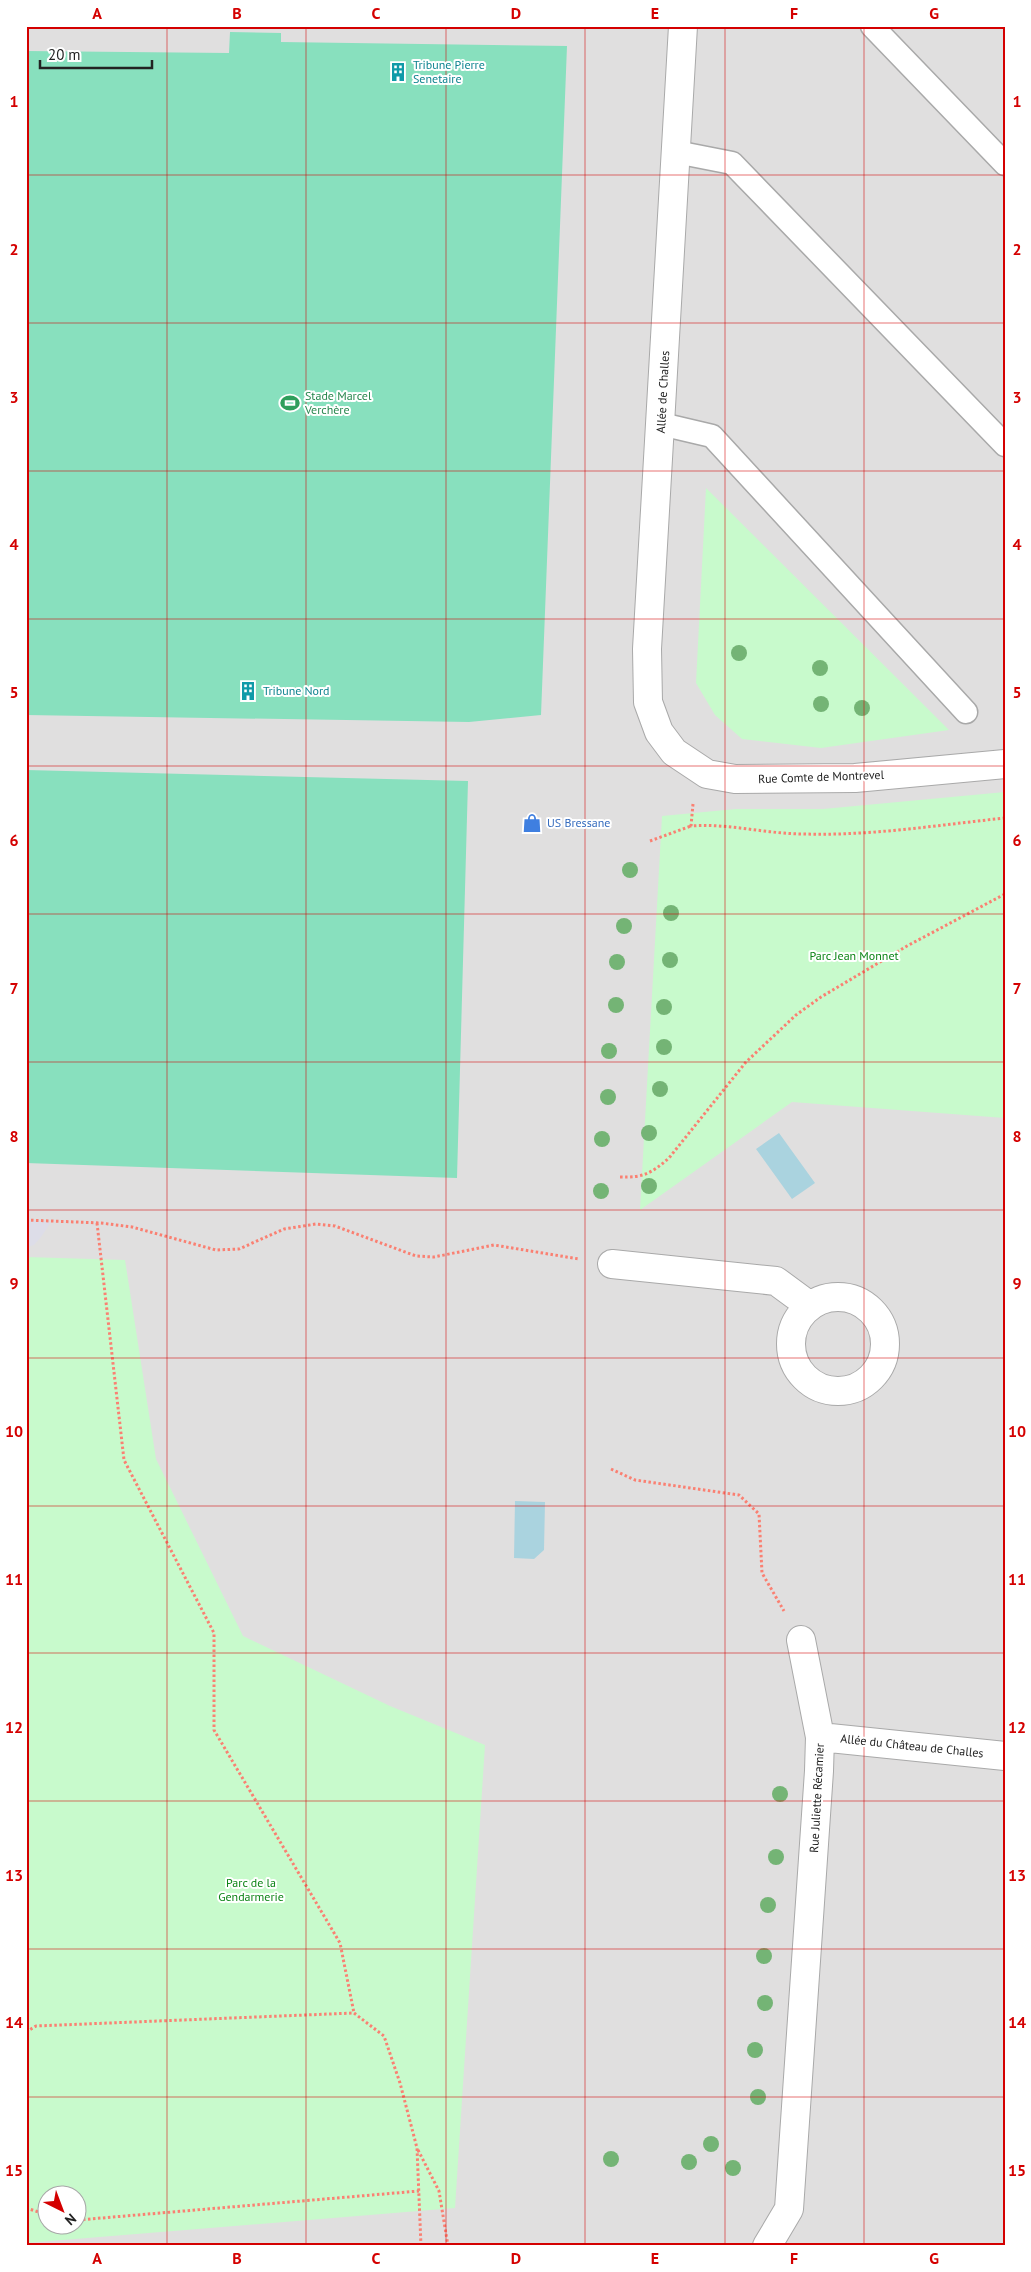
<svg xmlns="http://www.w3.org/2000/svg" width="1031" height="2272" viewBox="0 0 1031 2272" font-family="'PT Sans',sans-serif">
	<rect width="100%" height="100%" fill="#f2efe9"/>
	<!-- residential -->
	<path fill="#e0dfdf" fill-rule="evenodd" d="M 26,26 L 1005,26 L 1005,2246 L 26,2246 ZM 48,2194 L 78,2194 L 78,2224 L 48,2224 Z"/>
	<!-- park -->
	<path fill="#c8facc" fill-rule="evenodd" d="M 706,488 L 949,730 L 821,748 L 742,739 L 715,715 L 696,683 Z
		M 1005,792 L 1005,1118 L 792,1102 L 640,1210 L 662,816 L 736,809 L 823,809 Z
		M 26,1257 L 125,1260 L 156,1459 L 243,1636 L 390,1706 L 485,1745 L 455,2208 L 26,2243 ZM 48,2194 L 78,2194 L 78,2224 L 48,2224 Z"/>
	<!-- pitch -->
	<path fill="#88e0be" d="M 230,32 L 281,33 L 281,42 L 567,46 L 541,715 L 469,722 L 26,715 L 26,51 L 229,53 Z
		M 26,770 L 468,781 L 457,1178 L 26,1163 Z"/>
	<!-- plaza -->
	<path fill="#dddde8" d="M 26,1220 L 51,1222 L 41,1237 L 34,1245 L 26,1247 Z"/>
	<!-- water -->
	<path fill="#aad3df" d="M 779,1133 L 815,1183 L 792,1199 L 756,1149 Z
		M 515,1501 L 545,1502 L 544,1550 L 534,1559 L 514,1558 Z"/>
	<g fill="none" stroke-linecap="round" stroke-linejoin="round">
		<!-- lane casing -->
		<g stroke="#a9a9a9" stroke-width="25">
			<path id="lane" d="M 872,26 L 1005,164
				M 676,152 L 732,163 L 1005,445
				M 661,424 L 712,436 L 966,712"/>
		</g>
		<!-- street casing -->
		<g stroke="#a9a9a9" stroke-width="30">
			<path id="street" d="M 683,26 L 647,649 L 648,702 L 659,732 L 674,752 L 707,774 L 735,779 L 855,778 L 1005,764
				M 612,1264 L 776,1281 L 810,1306
				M791 1344a47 47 0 1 1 94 0a47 47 0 1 1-94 0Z
				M 820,1737 L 1005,1756
				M 767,2246 L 789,2209 L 819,1771 L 820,1737 L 801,1640"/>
		</g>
		<!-- path -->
		<path stroke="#fa8072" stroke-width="3" stroke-dasharray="2.5 2.5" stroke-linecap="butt" d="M 693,804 L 691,826 C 728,823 766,834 804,834 C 871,836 938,825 1005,818
			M 650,841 L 691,826
			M 620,1177 C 643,1178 652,1173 669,1158 L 746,1062 L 796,1015 L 821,997 L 907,946 L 1005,894
			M 26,1220 L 101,1223 L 132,1227 L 216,1250 L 239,1249 L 284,1229 L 316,1224 L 335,1226 L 416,1256 L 434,1257 L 494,1245 L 579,1259
			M 97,1223 L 124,1460 L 214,1633 L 214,1730 L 340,1943 L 354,2013
			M 611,1469 L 635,1480 L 739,1495 L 759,1514 L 762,1573 L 784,1611
			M 26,2032 L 36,2026 L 354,2013 L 384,2036 L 400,2083 L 417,2148 L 421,2246
			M 418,2150 L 439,2191 L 448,2246
			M 26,2208 L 48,2215
			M 78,2220 L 419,2191"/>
		<!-- lane -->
		<use href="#lane" stroke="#fff" stroke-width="22"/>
		<!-- street -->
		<use href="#street" stroke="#fff" stroke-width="28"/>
	</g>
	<!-- trees -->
	<g fill="#74b475">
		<circle cx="739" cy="653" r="8"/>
		<circle cx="820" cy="668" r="8"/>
		<circle cx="821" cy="704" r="8"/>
		<circle cx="862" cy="708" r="8"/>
		<circle cx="630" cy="870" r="8"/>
		<circle cx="671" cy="913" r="8"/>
		<circle cx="624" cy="926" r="8"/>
		<circle cx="670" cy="960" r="8"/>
		<circle cx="617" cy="962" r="8"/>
		<circle cx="616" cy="1005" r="8"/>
		<circle cx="664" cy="1007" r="8"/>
		<circle cx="664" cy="1047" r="8"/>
		<circle cx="609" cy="1051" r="8"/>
		<circle cx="660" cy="1089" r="8"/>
		<circle cx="608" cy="1097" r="8"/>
		<circle cx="649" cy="1133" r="8"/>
		<circle cx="602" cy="1139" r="8"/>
		<circle cx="649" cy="1186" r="8"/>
		<circle cx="601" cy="1191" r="8"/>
		<circle cx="780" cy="1794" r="8"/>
		<circle cx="776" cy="1857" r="8"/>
		<circle cx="768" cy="1905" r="8"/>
		<circle cx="764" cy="1956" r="8"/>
		<circle cx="765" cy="2003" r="8"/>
		<circle cx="755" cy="2050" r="8"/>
		<circle cx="758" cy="2097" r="8"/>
		<circle cx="711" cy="2144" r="8"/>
		<circle cx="611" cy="2159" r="8"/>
		<circle cx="689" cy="2162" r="8"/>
		<circle cx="733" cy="2168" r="8"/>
	</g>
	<!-- grid -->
	<path fill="none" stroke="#d40000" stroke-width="1" stroke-opacity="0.55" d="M 167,26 L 167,2246M 306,26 L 306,2246M 446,26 L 446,2246M 585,26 L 585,2246M 725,26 L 725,2246M 864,26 L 864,2246M 26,175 L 1005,175M 26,323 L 1005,323M 26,471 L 1005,471M 26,619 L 1005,619M 26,766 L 1005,766M 26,914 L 1005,914M 26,1062 L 1005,1062M 26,1210 L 1005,1210M 26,1358 L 1005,1358M 26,1506 L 1005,1506M 26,1653 L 1005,1653M 26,1801 L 1005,1801M 26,1949 L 1005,1949M 26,2097 L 1005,2097"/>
	<!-- icons -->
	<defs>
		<g id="building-bare" transform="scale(1.5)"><path d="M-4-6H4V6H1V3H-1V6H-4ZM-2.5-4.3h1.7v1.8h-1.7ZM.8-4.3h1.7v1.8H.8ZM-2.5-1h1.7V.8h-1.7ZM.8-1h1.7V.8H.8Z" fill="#0f9aa8" stroke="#fff" stroke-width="2.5" paint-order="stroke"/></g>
		<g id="stadium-bare" transform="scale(1.5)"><path d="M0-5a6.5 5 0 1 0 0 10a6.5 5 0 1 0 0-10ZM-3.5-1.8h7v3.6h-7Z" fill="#2e9e5b" stroke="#fff" stroke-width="2.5" paint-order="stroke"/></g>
		<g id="shop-bare" transform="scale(1.5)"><path d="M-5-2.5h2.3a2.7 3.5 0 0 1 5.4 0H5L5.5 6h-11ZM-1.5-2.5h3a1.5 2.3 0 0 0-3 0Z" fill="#3f7fe0" stroke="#fff" stroke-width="2.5" paint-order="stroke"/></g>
	</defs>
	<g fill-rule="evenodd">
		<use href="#building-bare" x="398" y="72"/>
		<use href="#stadium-bare" x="290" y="403"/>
		<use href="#building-bare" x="248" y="691"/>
		<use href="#shop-bare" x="532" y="823"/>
	</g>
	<g text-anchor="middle" stroke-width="4" stroke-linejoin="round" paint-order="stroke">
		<!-- culture labels -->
		<g font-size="12" fill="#0d838f" stroke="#fff" text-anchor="start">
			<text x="413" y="69">Tribune Pierre<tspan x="413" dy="14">Senetaire</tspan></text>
			<text x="263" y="695">Tribune Nord</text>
		</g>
		<!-- street labels -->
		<g font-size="12" fill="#222" stroke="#fff">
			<text transform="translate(663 392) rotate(-87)" y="4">Allée de Challes</text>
			<text transform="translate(821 777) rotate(-2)" y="4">Rue Comte de Montrevel</text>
			<text transform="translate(912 1746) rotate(6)" y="4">Allée du Château de Challes</text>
			<text transform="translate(817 1798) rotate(-87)" y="4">Rue Juliette Récamier</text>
		</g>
		<!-- leisure labels -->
		<g font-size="12" fill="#27864d" stroke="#fff" text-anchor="start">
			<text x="305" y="400">Stade Marcel<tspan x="305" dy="14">Verchère</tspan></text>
		</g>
		<!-- shop labels -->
		<g font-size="12" fill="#366cbe" stroke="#fff" text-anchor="start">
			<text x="547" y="827">US Bressane</text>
		</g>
		<!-- park labels -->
		<g font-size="12" fill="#0c8416" stroke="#fff">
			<text x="854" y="960">Parc Jean Monnet</text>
			<text x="251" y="1887">Parc de la<tspan x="251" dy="14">Gendarmerie</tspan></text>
		</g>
	</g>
	<!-- border -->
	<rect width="1031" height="2272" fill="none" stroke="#ffffff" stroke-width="55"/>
	<!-- north arrow -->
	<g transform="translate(62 2210) rotate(138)"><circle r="24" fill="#ffffff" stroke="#a7a7a7"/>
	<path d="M0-4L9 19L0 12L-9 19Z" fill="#d40000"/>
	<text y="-8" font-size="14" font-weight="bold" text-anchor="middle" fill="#222222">N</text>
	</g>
	<!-- scale -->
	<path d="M40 60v8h112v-8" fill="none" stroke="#222222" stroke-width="2.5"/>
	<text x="48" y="60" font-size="15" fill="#222222" stroke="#ffffff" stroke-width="4" paint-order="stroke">20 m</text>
	<rect x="28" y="28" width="976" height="2216" fill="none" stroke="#d40000" stroke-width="2"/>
	<g font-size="16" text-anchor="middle" font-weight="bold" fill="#d40000">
		<text x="97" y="19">A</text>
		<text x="237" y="19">B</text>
		<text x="376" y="19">C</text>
		<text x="516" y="19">D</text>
		<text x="655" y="19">E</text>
		<text x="794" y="19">F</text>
		<text x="934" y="19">G</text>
		<text x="14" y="107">1</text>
		<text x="1017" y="107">1</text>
		<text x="14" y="255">2</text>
		<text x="1017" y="255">2</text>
		<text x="14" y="403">3</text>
		<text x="1017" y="403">3</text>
		<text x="14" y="550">4</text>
		<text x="1017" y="550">4</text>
		<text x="14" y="698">5</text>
		<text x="1017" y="698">5</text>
		<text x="14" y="846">6</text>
		<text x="1017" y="846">6</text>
		<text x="14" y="994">7</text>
		<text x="1017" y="994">7</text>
		<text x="14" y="1142">8</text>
		<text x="1017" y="1142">8</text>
		<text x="14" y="1289">9</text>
		<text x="1017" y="1289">9</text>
		<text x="14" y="1437">10</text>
		<text x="1017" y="1437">10</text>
		<text x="14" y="1585">11</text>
		<text x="1017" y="1585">11</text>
		<text x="14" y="1733">12</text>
		<text x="1017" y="1733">12</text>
		<text x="14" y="1881">13</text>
		<text x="1017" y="1881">13</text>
		<text x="14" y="2028">14</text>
		<text x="1017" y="2028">14</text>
		<text x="14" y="2176">15</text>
		<text x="1017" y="2176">15</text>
		<text x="97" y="2264">A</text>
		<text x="237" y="2264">B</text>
		<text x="376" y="2264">C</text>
		<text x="516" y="2264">D</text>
		<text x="655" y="2264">E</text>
		<text x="794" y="2264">F</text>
		<text x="934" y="2264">G</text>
	</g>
</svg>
